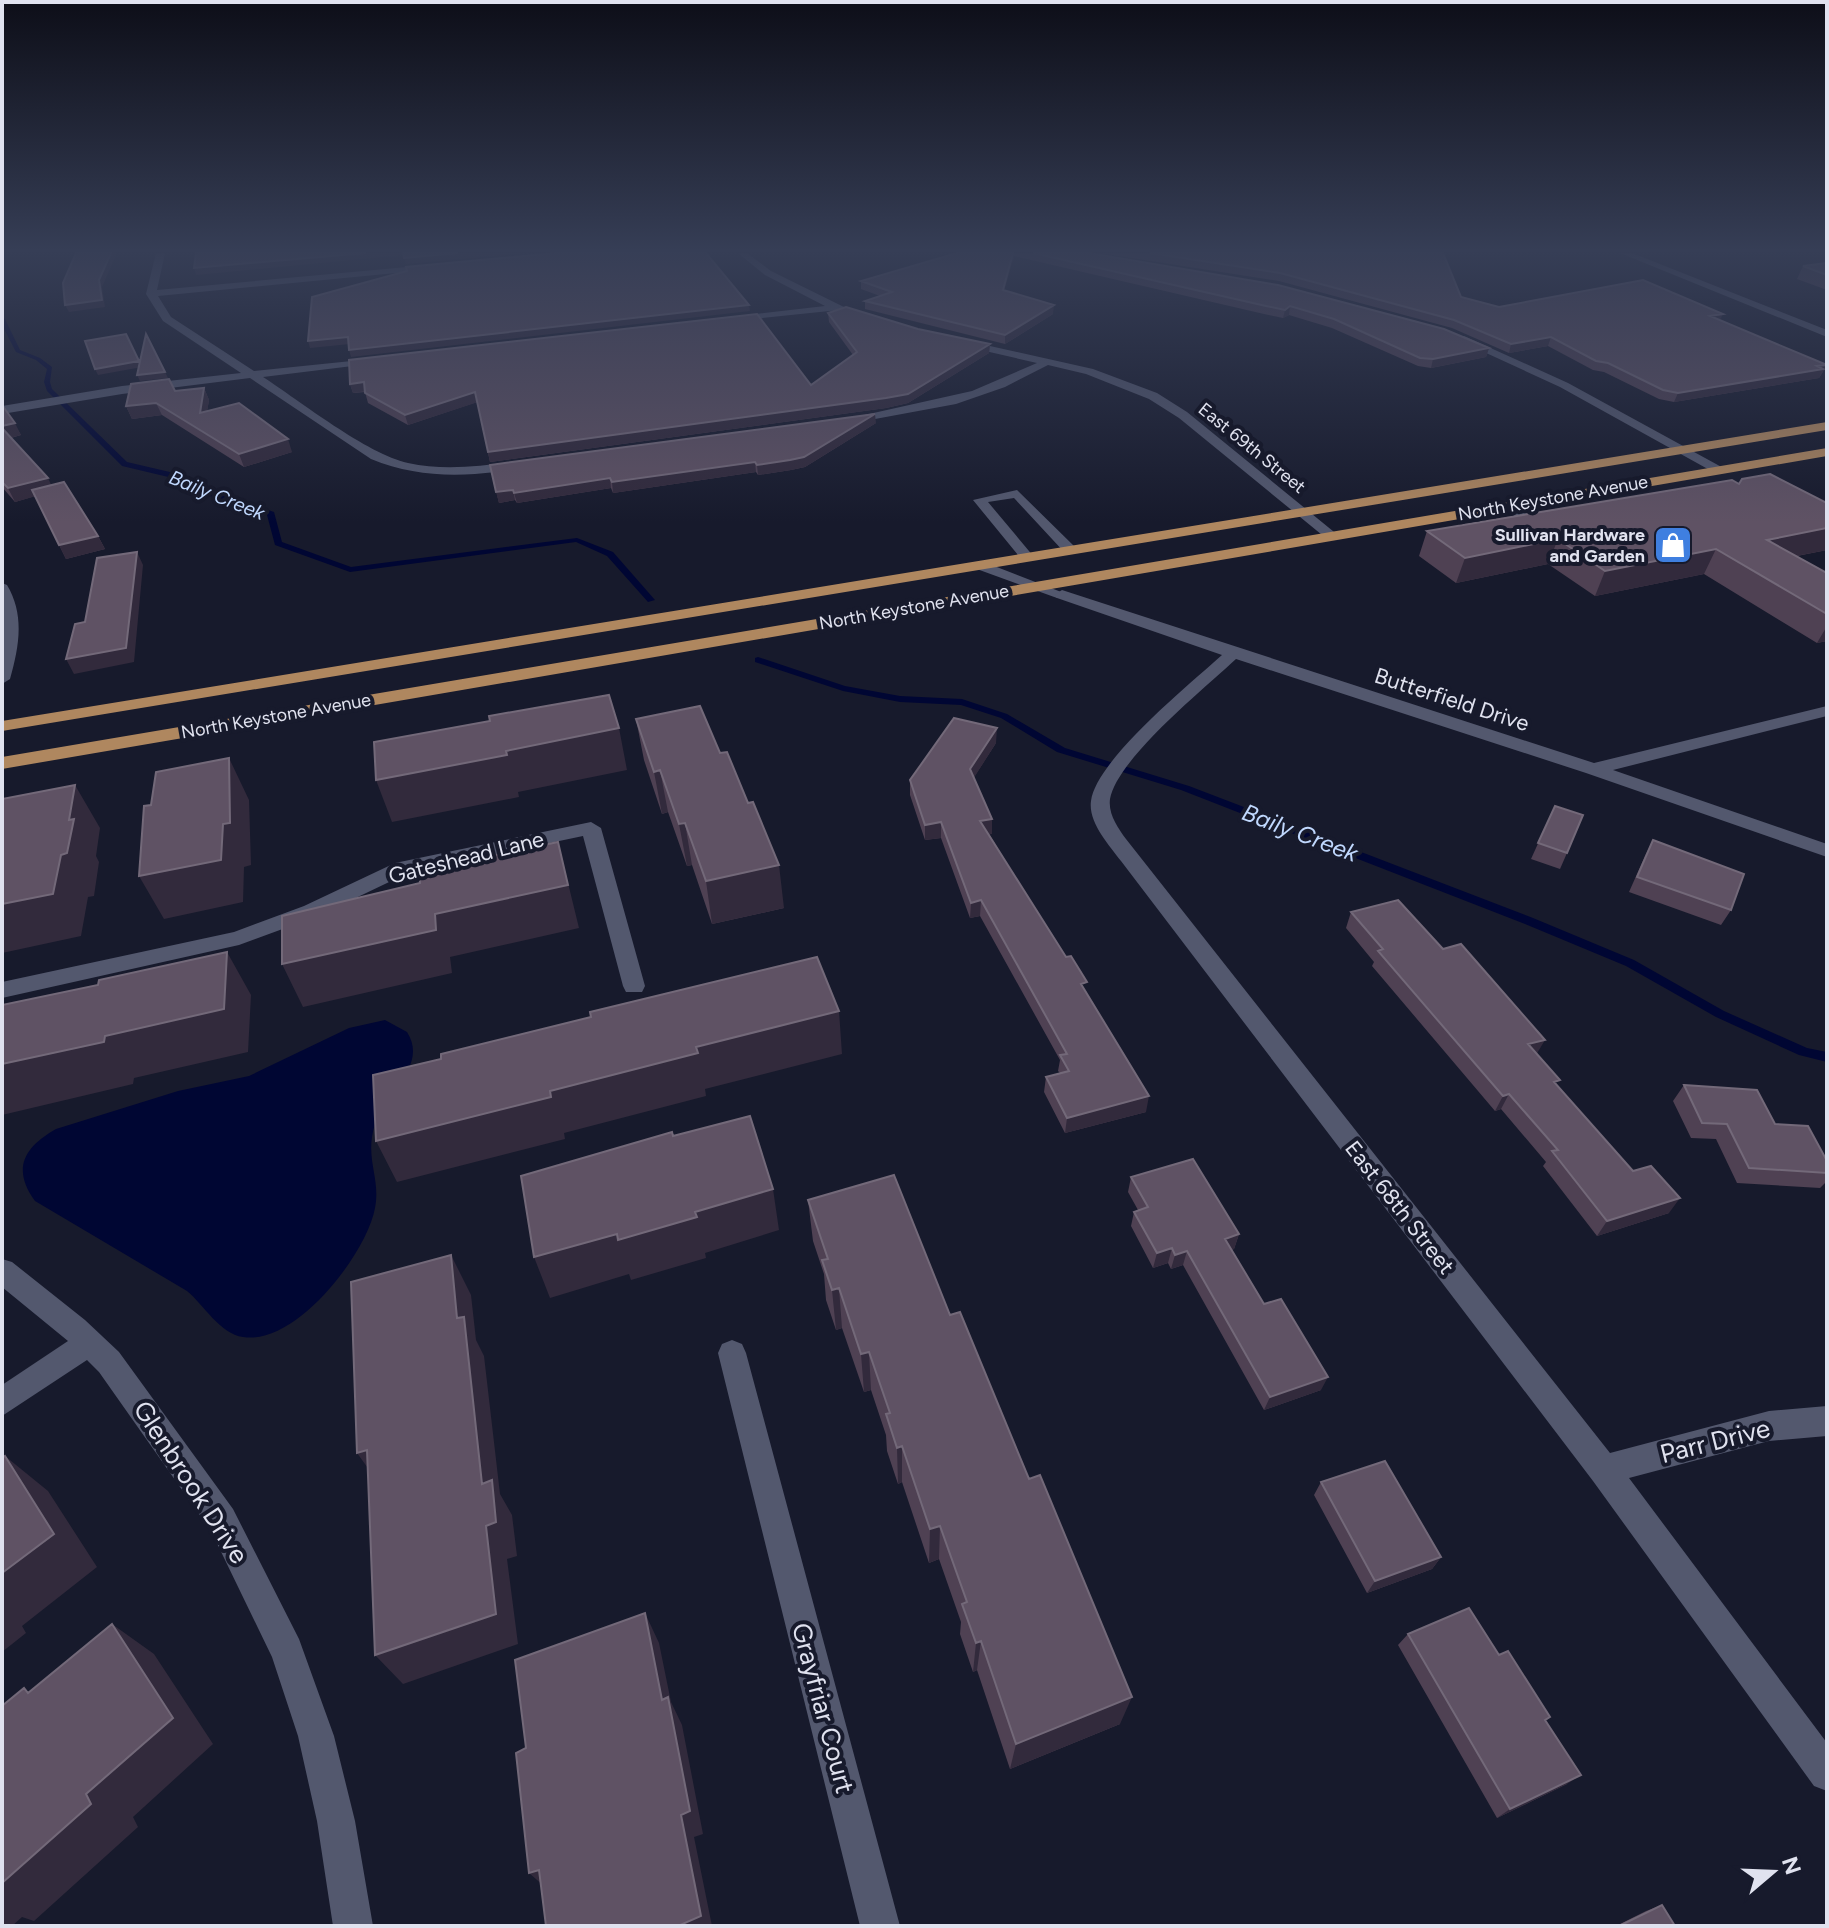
<svg xmlns="http://www.w3.org/2000/svg" width="1829" height="1928" viewBox="0 0 1829 1928" font-family="Figtree,sans-serif">
	<rect width="100%" height="100%" fill="#171a2c"/>
	<!-- water -->
	<path fill="#000633" d="M 385,1020 L 407,1032 C 429,1067 384,1092 375,1124 C 364,1159 381,1177 375,1208 C 367,1253 296,1346 243,1337 C 220,1334 204,1305 187,1291 L 35,1201 C 12,1169 23,1148 56,1129 L 178,1091 L 249,1076 L 349,1028 Z"/>
	<g fill="none" stroke-linecap="round" stroke-linejoin="round">
		<!-- stream -->
		<path fill="#000633" fill-rule="evenodd" d="M 2,317 L 5,319 L 20,350 L 40,358 L 52,367 L 50,382 L 52,389 L 127,462 L 187,476 L 207,489 L 274,512 L 282,542 L 351,567 L 577,538 L 613,552 L 655,600 L 648,602 L 607,556 L 576,542 L 350,572 L 275,545 L 267,515 L 201,493 L 181,480 L 122,466 L 47,391 L 44,382 L 47,369 L 36,360 L 16,352 L 2,325 Z
			M 758,657 L 845,686 L 900,696 L 962,699 L 1007,714 L 1065,748 L 1189,786 L 1533,918 L 1634,960 L 1724,1011 L 1807,1048 L 1827,1052 L 1827,1062 L 1799,1055 L 1716,1017 L 1626,966 L 1525,924 L 1181,790 L 1057,752 L 1001,718 L 961,705 L 900,702 L 843,691 L 755,662 L 755,658 Z"/>
		<!-- service -->
		<path fill="#53586e" fill-rule="evenodd" d="M 1017,490 L 1075,547 L 1075,553 L 1065,553 L 1014,498 L 988,502 L 1034,557 L 1022,560 L 973,500 Z
			M 1508,502 L 1546,525 L 1546,531 L 1536,531 L 1504,509 L 1504,503 Z
			M 974,562 L 984,562 L 1069,595 L 1057,598 L 974,568 Z"/>
		<!-- minor -->
		<path fill="#53586e" fill-rule="evenodd" d="M 156,253 L 165,253 L 157,290 L 440,264 L 437,269 L 158,296 L 171,317 L 254,371 L 381,358 L 381,362 L 377,363 L 263,377 C 300,401 367,454 408,463 C 444,471 483,466 520,461 L 527,465 C 519,471 507,471 496,472 C 453,477 412,476 371,459 L 250,378 L 122,394 L 2,414 L 2,406 L 122,386 L 241,373 L 163,321 L 146,294 Z
			M 738,253 L 747,253 L 771,271 L 844,307 L 839,310 L 725,322 L 725,318 L 729,317 L 825,306 L 765,275 Z
			M 1620,253 L 1632,253 L 1827,330 L 1827,337 Z
			M 1464,336 L 1568,383 L 1727,470 L 1715,473 L 1560,387 L 1460,341 L 1459,339 Z
			M 963,340 L 1093,369 L 1157,393 L 1187,412 L 1339,536 L 1332,540 L 1327,539 L 1179,418 L 1149,399 L 1086,374 L 1048,365 L 1005,387 L 956,404 L 848,424 L 842,420 L 972,391 L 1037,363 L 959,345 L 959,341 Z
			M 2,583 L 7,585 C 25,615 19,647 10,679 L 2,684 Z
			M 1062,590 L 1594,763 L 1827,706 L 1827,716 L 1613,770 L 1827,844 L 1827,857 L 1586,773 L 1236,659 C 1205,688 1117,759 1110,799 C 1108,814 1118,828 1126,839 L 1610,1453 L 1769,1411 L 1827,1406 L 1827,1436 L 1769,1441 L 1629,1478 L 1827,1743 L 1827,1791 L 1814,1786 L 1593,1481 L 1121,861 C 1109,845 1088,822 1091,801 C 1096,760 1190,684 1222,655 L 1057,598 L 1054,595 Z
			M 591,822 L 601,828 L 645,986 L 642,992 L 626,992 L 623,986 L 583,836 L 408,873 L 318,916 L 239,945 L 2,998 L 2,982 L 234,932 L 304,906 L 395,863 Z
			M 2,1259 L 12,1262 L 85,1320 L 119,1352 L 233,1509 L 299,1639 L 334,1736 L 355,1821 L 373,1926 L 333,1926 L 317,1821 L 298,1736 L 272,1657 L 211,1531 L 99,1372 L 87,1360 L 2,1416 L 2,1385 L 68,1341 L 2,1287 Z
			M 732,1340 L 742,1344 L 746,1353 L 900,1926 L 860,1926 L 718,1353 L 722,1344 Z"/>
		<!-- primary -->
		<path fill="#af875f" fill-rule="evenodd" d="M 1827,422 L 1827,430 L 2,731 L 2,721 Z
			M 1827,448 L 1827,456 L 2,769 L 2,757 Z"/>
	</g>
	<!-- wall -->
	<path fill="#4f4153" d="M 957,253 L 1089,253 L 1489,348 L 1486,357 L 1431,368 L 1418,366 L 1332,328 L 1289,315 L 1283,318 L 1264,314 L 1014,256 L 1004,290 L 1053,314 L 1005,344 L 865,309 L 865,301 L 880,296 L 861,289 L 861,281 Z
		M 1100,253 L 1443,253 L 1461,297 L 1499,307 L 1720,320 L 1827,365 L 1819,378 L 1674,402 L 1659,399 L 1604,372 L 1593,370 L 1548,346 L 1509,353 L 1452,328 L 1279,281 Z
		M 1827,263 L 1827,290 L 1797,279 L 1803,266 Z
		M 828,313 L 918,329 L 990,344 L 989,353 L 908,403 L 886,408 L 490,462 L 477,402 L 408,425 L 368,403 L 365,392 L 353,393 L 350,384 L 811,385 L 853,355 L 829,322 Z
		M 204,388 L 209,400 L 207,411 L 292,452 L 244,467 L 162,415 L 132,419 L 126,406 L 175,391 Z
		M 2,405 L 21,435 L 11,438 L 51,485 L 98,536 L 105,549 L 66,559 L 35,496 L 15,502 L 2,487 Z
		M 876,423 L 805,467 L 791,470 L 758,475 L 756,472 L 613,493 L 611,488 L 517,503 L 515,500 L 499,503 L 490,465 Z
		M 1739,484 L 1827,503 L 1827,550 L 1797,556 L 1827,573 L 1827,641 L 1817,643 L 1704,574 L 1595,596 L 1548,564 L 1456,583 L 1419,556 L 1427,531 Z
		M 636,719 L 784,908 L 712,924 L 692,865 L 687,866 L 668,812 L 662,814 L 644,760 Z
		M 996,743 L 974,777 L 992,834 L 989,834 L 1086,992 L 1146,1112 L 1065,1133 L 1044,1092 L 1046,1077 L 1060,1073 L 1058,1071 L 1060,1060 L 980,916 L 970,918 L 941,838 L 925,840 L 910,795 L 910,780 Z
		M 1555,806 L 1567,853 L 1560,869 L 1531,859 Z
		M 1653,840 L 1731,910 L 1721,925 L 1629,892 L 1645,856 Z
		M 1351,912 L 1537,1054 L 1557,1085 L 1669,1213 L 1597,1236 L 1543,1166 L 1546,1162 L 1501,1109 L 1495,1111 L 1372,966 L 1374,962 L 1346,928 Z
		M 1684,1085 L 1775,1124 L 1827,1161 L 1827,1181 L 1820,1188 L 1737,1183 L 1716,1139 L 1691,1138 L 1673,1101 Z
		M 1131,1177 L 1239,1234 L 1234,1249 L 1231,1250 L 1264,1304 L 1321,1390 L 1264,1410 L 1183,1265 L 1171,1269 L 1168,1263 L 1153,1268 L 1131,1226 L 1134,1212 L 1138,1210 L 1128,1192 Z
		M 808,1200 L 950,1315 L 1120,1724 L 1010,1769 L 977,1670 L 973,1672 L 960,1634 L 961,1622 L 939,1559 L 929,1563 L 902,1482 L 898,1484 L 887,1451 L 886,1435 L 871,1390 L 864,1392 L 842,1328 L 836,1330 L 826,1300 L 824,1274 L 813,1241 Z
		M 1321,1482 L 1441,1557 L 1432,1569 L 1367,1593 L 1314,1495 Z
		M 1408,1634 L 1499,1655 L 1550,1717 L 1546,1721 L 1567,1784 L 1497,1818 L 1398,1645 Z
		M 1662,1905 L 1675,1926 L 1616,1926 L 1646,1911 Z"/>
	<!-- shaded-wall -->
	<path fill="#322a3c" d="M 111,253 L 117,253 L 102,287 L 105,307 L 69,312 L 65,305 L 99,280 Z
		M 366,253 L 404,253 L 404,255 L 196,275 L 194,268 Z
		M 458,253 L 526,253 L 406,264 L 404,258 Z
		M 1013,253 L 1014,256 L 1002,298 L 1003,290 Z
		M 749,305 L 750,311 L 351,357 L 349,350 Z
		M 1054,305 L 1053,314 L 1005,344 L 1005,335 Z
		M 1290,306 L 1289,315 L 1283,318 L 1285,310 Z
		M 1723,314 L 1719,322 L 1710,316 Z
		M 348,337 L 350,344 L 310,348 L 308,341 Z
		M 1551,337 L 1548,346 L 1509,353 L 1511,344 Z
		M 990,344 L 989,353 L 908,403 L 886,408 L 490,462 L 488,452 L 886,398 Z
		M 1489,348 L 1486,357 L 1431,368 L 1433,359 Z
		M 139,361 L 142,367 L 98,375 L 95,369 Z
		M 1827,365 L 1819,378 L 1674,402 L 1678,393 Z
		M 165,372 L 168,378 L 140,381 L 137,375 Z
		M 364,382 L 367,391 L 353,393 L 350,384 Z
		M 204,388 L 209,400 L 205,426 L 200,413 Z
		M 475,392 L 478,402 L 408,425 L 405,415 Z
		M 156,403 L 162,415 L 132,419 L 126,406 Z
		M 875,414 L 876,423 L 805,467 L 791,470 L 758,475 L 757,465 Z
		M 15,423 L 21,435 L 6,439 L 2,430 L 2,426 Z
		M 288,439 L 292,452 L 244,467 L 239,454 Z
		M 755,462 L 756,472 L 613,493 L 612,482 Z
		M 48,478 L 54,491 L 15,502 L 8,488 Z
		M 610,478 L 611,488 L 517,503 L 514,493 Z
		M 513,490 L 515,500 L 499,503 L 496,492 Z
		M 1827,528 L 1827,550 L 1754,564 L 1767,540 Z
		M 98,536 L 105,549 L 66,559 L 59,545 Z
		M 1558,539 L 1548,564 L 1456,583 L 1465,558 Z
		M 1716,549 L 1704,574 L 1595,596 L 1605,571 Z
		M 137,552 L 143,565 L 134,662 L 74,674 L 66,659 Z
		M 1827,626 L 1827,641 L 1817,643 Z
		M 619,728 L 627,770 L 518,792 L 519,797 L 392,822 L 376,780 L 506,751 Z
		M 997,728 L 996,743 L 970,784 L 970,769 Z
		M 229,758 L 249,800 L 251,865 L 244,867 L 243,902 L 164,919 L 139,876 L 223,824 Z
		M 660,770 L 668,812 L 662,814 L 654,772 Z
		M 75,785 L 100,828 L 96,856 L 99,862 L 94,896 L 88,897 L 81,936 L 2,953 L 2,904 L 61,855 Z
		M 992,819 L 992,834 L 979,836 L 980,821 Z
		M 941,822 L 941,838 L 925,840 L 925,825 Z
		M 685,823 L 692,865 L 687,866 L 679,824 Z
		M 558,842 L 579,928 L 450,957 L 452,973 L 303,1007 L 282,964 L 435,914 Z
		M 779,865 L 784,908 L 712,924 L 706,881 Z
		M 981,900 L 980,916 L 970,918 L 971,903 Z
		M 227,952 L 251,995 L 248,1052 L 134,1078 L 133,1084 L 2,1115 L 2,1064 L 105,1036 Z
		M 839,1011 L 842,1054 L 705,1089 L 706,1096 L 564,1133 L 565,1139 L 397,1182 L 376,1141 L 696,1047 Z
		M 1545,1040 L 1536,1055 L 1528,1044 Z
		M 1509,1094 L 1501,1109 L 1495,1111 L 1503,1096 Z
		M 1149,1096 L 1146,1112 L 1065,1133 L 1067,1118 Z
		M 773,1189 L 779,1230 L 705,1253 L 706,1258 L 631,1280 L 629,1274 L 550,1298 L 534,1257 Z
		M 1680,1198 L 1669,1213 L 1597,1236 L 1607,1221 Z
		M 1239,1234 L 1234,1249 L 1220,1254 L 1225,1239 Z
		M 1172,1248 L 1168,1263 L 1153,1268 L 1157,1253 Z
		M 1187,1251 L 1183,1265 L 1171,1269 L 1175,1255 Z
		M 451,1255 L 471,1295 L 476,1340 L 484,1356 L 500,1494 L 512,1515 L 517,1556 L 507,1559 L 518,1644 L 403,1684 L 375,1655 L 482,1484 L 457,1318 Z
		M 839,1288 L 842,1328 L 836,1330 L 832,1290 Z
		M 869,1352 L 871,1390 L 864,1392 L 861,1354 Z
		M 1328,1377 L 1321,1390 L 1264,1410 L 1270,1397 Z
		M 902,1446 L 902,1482 L 898,1484 L 897,1448 Z
		M 367,1450 L 383,1489 L 357,1453 Z
		M 5,1456 L 48,1491 L 97,1567 L 22,1626 L 26,1633 L 2,1652 L 2,1573 Z
		M 940,1526 L 939,1559 L 929,1563 L 930,1529 Z
		M 1441,1557 L 1432,1569 L 1367,1593 L 1375,1581 Z
		M 645,1613 L 659,1643 L 671,1702 L 682,1725 L 703,1834 L 694,1837 L 712,1926 L 678,1926 L 681,1815 L 662,1700 Z
		M 112,1624 L 154,1654 L 213,1744 L 133,1817 L 138,1827 L 34,1921 L 22,1917 L 12,1926 L 2,1926 L 2,1883 L 86,1794 Z
		M 981,1641 L 977,1670 L 973,1672 L 976,1643 Z
		M 1132,1697 L 1120,1724 L 1010,1769 L 1016,1744 Z
		M 1581,1775 L 1567,1784 L 1497,1818 L 1510,1809 Z
		M 539,1870 L 552,1893 L 529,1873 Z"/>
	<!-- building -->
	<path fill="#5f5264" stroke="#736979" stroke-width="2" d="M 76,253 L 111,253 L 99,280 L 102,300 L 65,305 L 63,283 Z
		M 196,253 L 366,253 L 194,268 Z
		M 403,253 L 458,253 L 404,258 Z
		M 556,253 L 706,253 L 749,305 L 349,350 L 348,337 L 308,341 L 312,297 L 407,271 L 406,267 Z
		M 957,253 L 1013,253 L 1003,290 L 1054,305 L 1005,335 L 865,301 L 892,292 L 861,281 Z
		M 1033,253 L 1089,253 L 1278,285 L 1444,329 L 1489,348 L 1433,359 L 1420,358 L 1334,319 L 1290,306 L 1285,310 L 1266,306 Z
		M 1150,253 L 1443,253 L 1461,297 L 1499,307 L 1643,280 L 1723,314 L 1710,316 L 1827,365 L 1817,366 L 1823,369 L 1678,393 L 1663,390 L 1608,363 L 1596,361 L 1551,337 L 1511,344 L 1454,320 L 1280,273 Z
		M 1827,263 L 1827,275 L 1803,266 Z
		M 846,307 L 918,329 L 990,344 L 908,394 L 886,398 L 488,452 L 475,392 L 405,415 L 365,393 L 364,382 L 350,384 L 349,360 L 757,314 L 811,385 L 857,352 L 828,313 Z
		M 126,334 L 139,361 L 95,369 L 85,341 Z
		M 146,334 L 165,372 L 137,375 Z
		M 169,379 L 175,391 L 204,388 L 200,413 L 239,403 L 288,439 L 239,454 L 156,403 L 126,406 L 131,384 Z
		M 2,405 L 15,423 L 2,426 Z
		M 875,414 L 804,457 L 790,460 L 757,465 L 755,462 L 612,482 L 610,478 L 514,493 L 513,490 L 496,492 L 490,465 Z
		M 2,428 L 48,478 L 8,488 L 2,482 Z
		M 1770,474 L 1827,503 L 1827,528 L 1767,540 L 1827,573 L 1827,614 L 1716,549 L 1605,571 L 1558,539 L 1465,558 L 1427,531 L 1732,480 L 1739,484 L 1742,479 Z
		M 64,482 L 98,536 L 59,545 L 32,490 Z
		M 137,552 L 126,648 L 66,659 L 75,624 L 85,622 L 97,558 Z
		M 609,695 L 619,728 L 506,751 L 507,755 L 376,780 L 374,742 L 490,721 L 489,716 Z
		M 700,706 L 720,753 L 727,752 L 748,803 L 753,802 L 779,865 L 706,881 L 685,823 L 679,824 L 660,770 L 654,772 L 636,719 Z
		M 954,718 L 997,728 L 970,769 L 992,819 L 980,821 L 1066,957 L 1071,956 L 1087,982 L 1081,984 L 1149,1096 L 1067,1118 L 1046,1077 L 1069,1071 L 1060,1055 L 1067,1054 L 981,900 L 971,903 L 941,822 L 925,825 L 910,780 Z
		M 229,758 L 230,823 L 223,824 L 221,860 L 139,876 L 144,806 L 151,805 L 156,772 Z
		M 75,785 L 69,820 L 74,819 L 67,853 L 61,855 L 53,894 L 2,904 L 2,799 Z
		M 1555,806 L 1583,815 L 1567,853 L 1538,843 Z
		M 1653,840 L 1744,874 L 1731,910 L 1637,877 Z
		M 558,842 L 568,885 L 435,914 L 436,930 L 282,964 L 282,916 L 420,883 L 419,871 Z
		M 1398,900 L 1443,949 L 1461,944 L 1545,1040 L 1528,1044 L 1560,1080 L 1554,1082 L 1633,1171 L 1651,1166 L 1680,1198 L 1607,1221 L 1552,1151 L 1558,1150 L 1509,1094 L 1503,1096 L 1378,951 L 1383,949 L 1351,912 Z
		M 227,952 L 224,1009 L 105,1036 L 104,1042 L 2,1064 L 2,1005 L 98,985 L 99,980 Z
		M 817,957 L 839,1011 L 696,1047 L 698,1053 L 550,1091 L 551,1097 L 376,1141 L 373,1075 L 441,1059 L 441,1054 L 591,1017 L 590,1012 Z
		M 1684,1085 L 1757,1090 L 1775,1124 L 1808,1126 L 1827,1161 L 1827,1173 L 1749,1168 L 1727,1124 L 1702,1123 Z
		M 750,1116 L 773,1189 L 695,1212 L 697,1217 L 618,1240 L 617,1234 L 534,1257 L 521,1176 L 672,1132 L 673,1136 Z
		M 1193,1159 L 1239,1234 L 1225,1239 L 1264,1304 L 1281,1299 L 1328,1377 L 1270,1397 L 1187,1251 L 1175,1255 L 1172,1248 L 1157,1253 L 1134,1212 L 1148,1207 L 1131,1177 Z
		M 894,1175 L 950,1315 L 960,1312 L 1029,1479 L 1040,1475 L 1132,1697 L 1016,1744 L 981,1641 L 976,1643 L 962,1604 L 967,1602 L 940,1526 L 930,1529 L 902,1446 L 897,1448 L 886,1414 L 890,1413 L 869,1352 L 861,1354 L 839,1288 L 832,1290 L 822,1260 L 828,1259 L 808,1200 Z
		M 451,1255 L 457,1318 L 464,1317 L 482,1484 L 492,1480 L 496,1522 L 486,1526 L 496,1614 L 375,1655 L 367,1450 L 357,1453 L 351,1282 Z
		M 5,1456 L 54,1534 L 2,1573 L 2,1458 Z
		M 1385,1461 L 1441,1557 L 1375,1581 L 1321,1482 Z
		M 1469,1608 L 1499,1655 L 1508,1651 L 1550,1717 L 1545,1720 L 1581,1775 L 1510,1809 L 1408,1634 Z
		M 645,1613 L 662,1700 L 668,1697 L 690,1811 L 681,1815 L 701,1916 L 678,1926 L 546,1926 L 539,1870 L 529,1873 L 516,1753 L 526,1748 L 515,1660 Z
		M 112,1624 L 173,1718 L 86,1794 L 91,1804 L 2,1883 L 2,1706 L 24,1688 L 28,1693 Z
		M 1662,1905 L 1675,1926 L 1619,1926 Z"/>
	<!-- sky -->
	<linearGradient id="sky" x2="0" y2="1"><stop stop-color="#0d0e18"/><stop offset="0.48" stop-color="#363e56"/><stop offset="1" stop-color="#363e56" stop-opacity="0"/></linearGradient>
	<rect width="1829" height="522" fill="url(#sky)"/>
	<!-- icons -->
	<defs>
		<g id="shop-square" transform="scale(2)"><rect x="-9" y="-9" width="18" height="18" rx="4" fill="#3f7fe0" stroke="#171a2c"/><path d="M-5-2.5h2.3a2.7 3.5 0 0 1 5.4 0H5L5.5 6h-11ZM-1.5-2.5h3a1.5 2.3 0 0 0-3 0Z" fill="#fff"/></g>
	</defs>
	<g fill-rule="evenodd">
		<use href="#shop-square" x="1673" y="545"/>
	</g>
	<g text-anchor="middle" stroke-width="8" stroke-linejoin="round" paint-order="stroke">
		<!-- far-street labels -->
		<g font-size="18" fill="#e0e2ef" stroke="#171a2c">
			<text transform="translate(1252 448) rotate(39)" y="6">East 69th Street</text>
			<text transform="translate(1553 498) rotate(-10)" y="6">North Keystone Avenue</text>
			<text transform="translate(914 607) rotate(-10)" y="6">North Keystone Avenue</text>
			<text transform="translate(276 716) rotate(-10)" y="6">North Keystone Avenue</text>
		</g>
		<!-- far-poi labels -->
		<g font-size="18" font-weight="bold" fill="#e0e2ef" stroke="#171a2c" text-anchor="end">
			<text x="1645" y="541">Sullivan Hardware<tspan x="1645" dy="21">and Garden</tspan></text>
		</g>
		<!-- far-water labels -->
		<g font-size="20" font-style="italic" fill="#c0d8fe" stroke="#171a2c">
			<text transform="translate(217 495) rotate(22)" y="7">Baily Creek</text>
		</g>
		<!-- street labels -->
		<g font-size="22" fill="#e0e2ef" stroke="#171a2c">
			<text transform="translate(1452 699) rotate(18)" y="8">Butterfield Drive</text>
			<text transform="translate(466 857) rotate(-14)" y="8">Gateshead Lane</text>
			<text transform="translate(1400 1207) rotate(52)" y="8">East 68th Street</text>
		</g>
		<!-- water labels -->
		<g font-size="24" font-style="italic" fill="#c0d8fe" stroke="#171a2c">
			<text transform="translate(1300 833) rotate(21)" y="8">Baily Creek</text>
		</g>
		<!-- near-street labels -->
		<g font-size="26" fill="#e0e2ef" stroke="#171a2c">
			<text transform="translate(1715 1441) rotate(-14)" y="9">Parr Drive</text>
			<text transform="translate(191 1482) rotate(57)" y="9">Glenbrook Drive</text>
			<text transform="translate(823 1708) rotate(75)" y="9">Grayfriar Court</text>
		</g>
	</g>
	<!-- border -->
	<rect width="1829" height="1928" fill="none" stroke="#e0e2ef" stroke-width="8"/>
	<!-- north arrow -->
	<g transform="translate(1773 1872) rotate(71)" stroke="#171a2c" stroke-width="6" paint-order="stroke">
	<path d="M0-6L14 30L0 20L-14 30Z" fill="#e0e2ef"/>
	<text y="-12" font-size="22" font-weight="bold" text-anchor="middle" fill="#e0e2ef">N</text>
	</g>
</svg>
